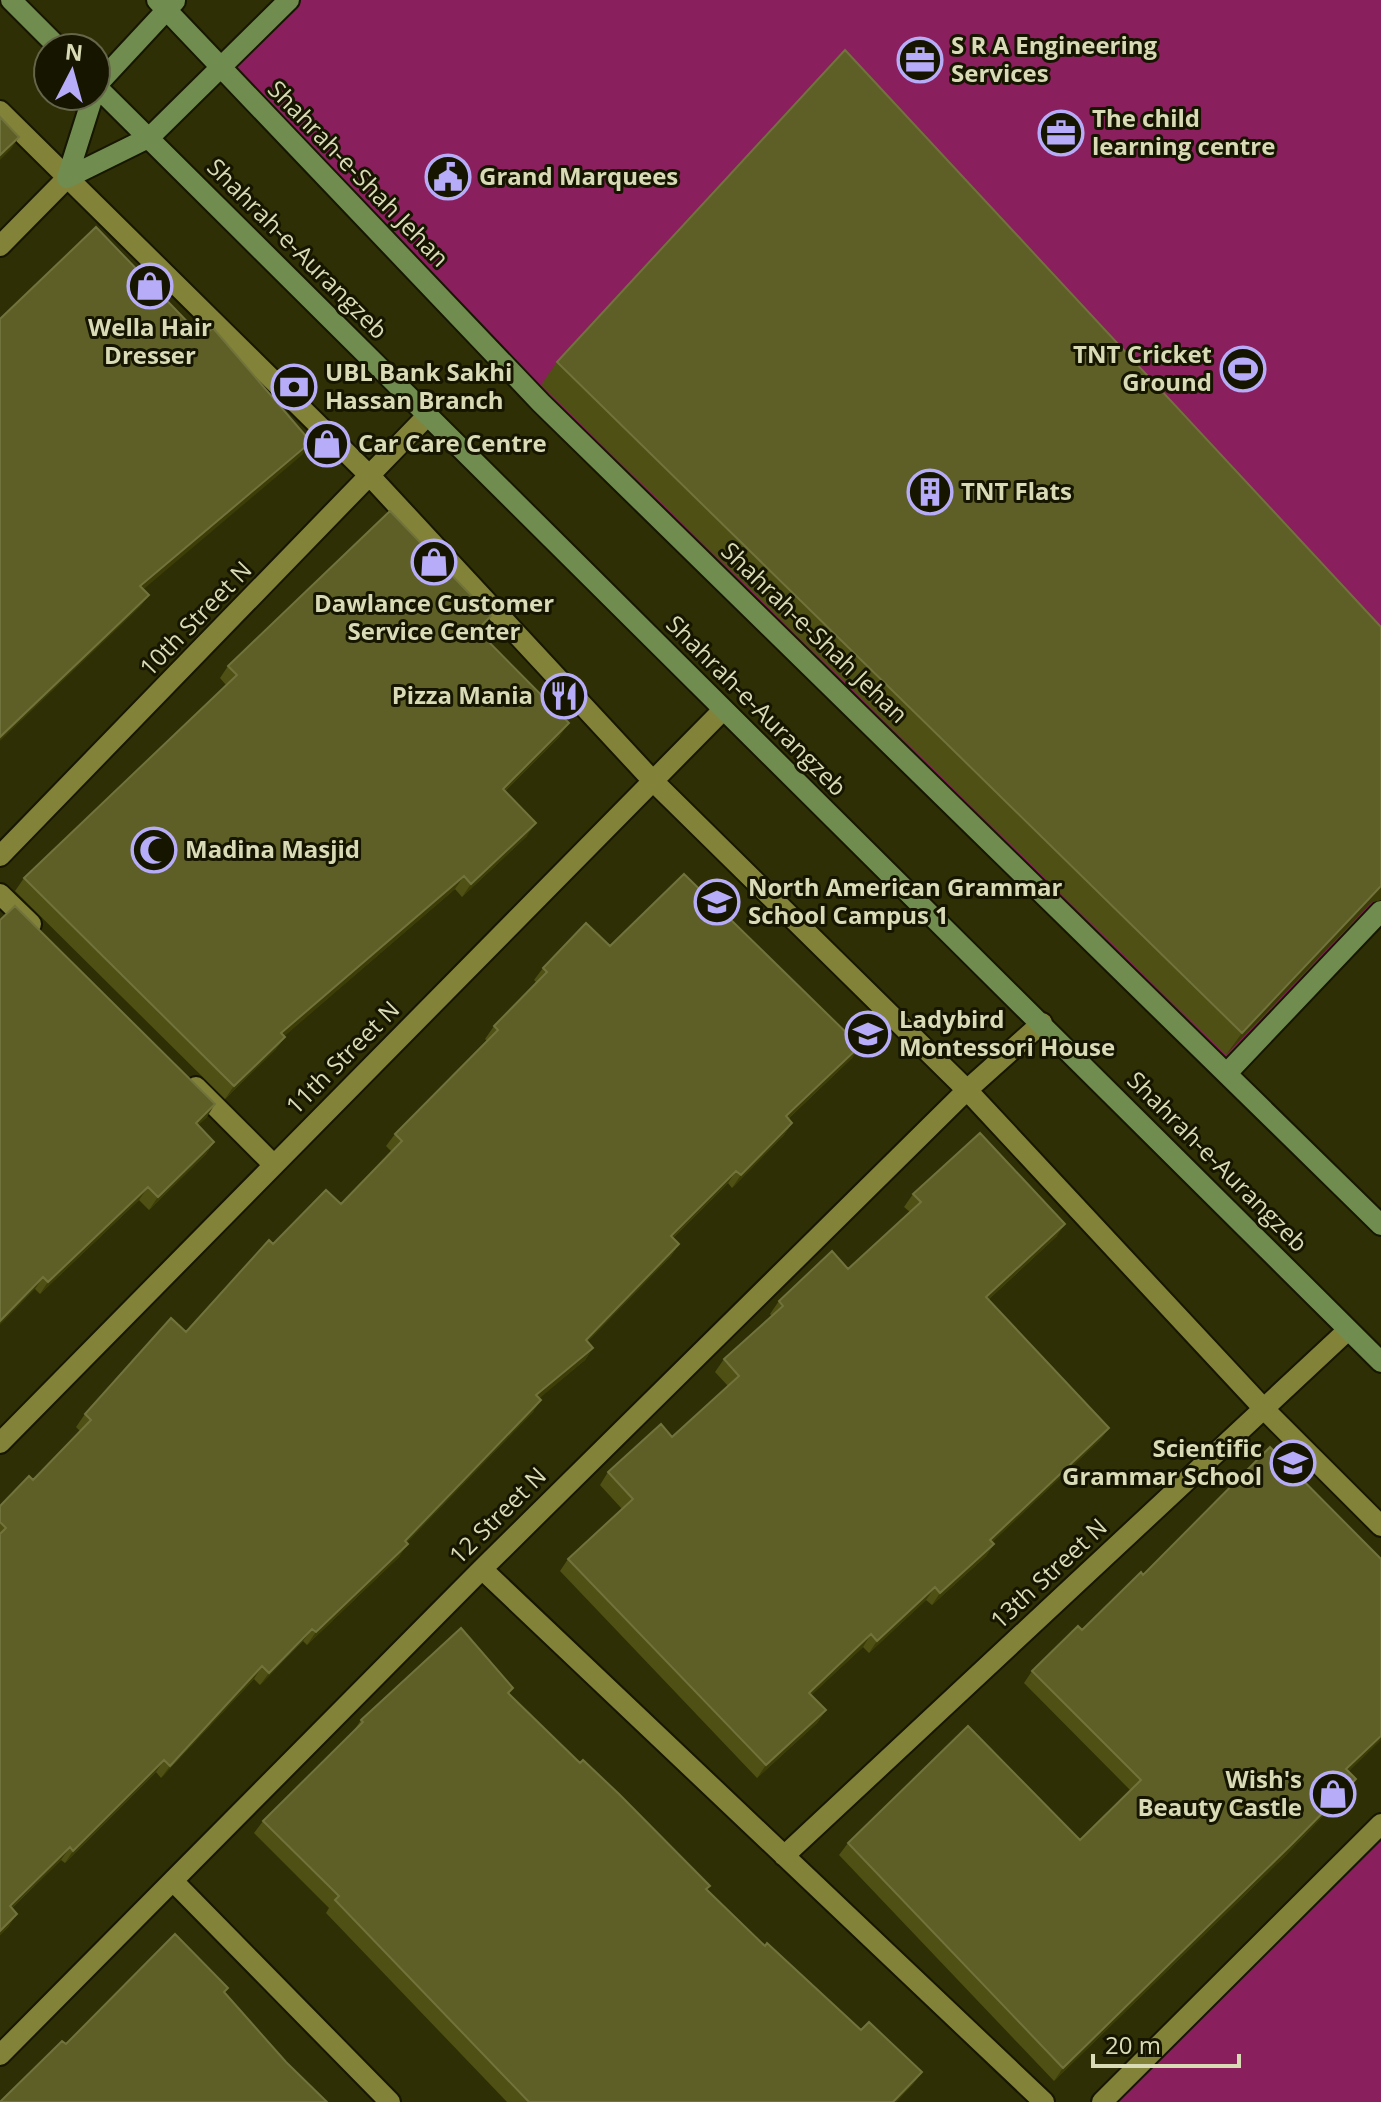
<svg xmlns="http://www.w3.org/2000/svg" width="1381" height="2102" viewBox="0 0 1381 2102" font-family="'Open Sans',sans-serif">
	<rect width="100%" height="100%" fill="#2e2f05"/>
	<!-- green -->
	<path fill="#8a1f5d" d="M 290,0 L 1381,0 L 1381,903 L 1213,1075 L 220,71 Z
		M 1381,1838 L 1381,2102 L 1104,2102 Z"/>
	<g fill="none" stroke-linecap="round" stroke-linejoin="round">
		<!-- street casing -->
		<g stroke="#161601" stroke-width="24">
			<path id="street" d="M 0,111 L 371,477 L 653,781 L 967,1090 L 1265,1410 L 1381,1526
				M 0,246 L 67,178
				M 0,856 L 427,416
				M 0,894 L 31,924
				M 196,1087 L 274,1165
				M 0,1443 L 723,710
				M 482,1569 L 1044,2102
				M 784,1856 L 1348,1330
				M 173,1881 L 390,2102
				M 0,2055 L 482,1569 L 967,1090 L 1042,1023
				M 1102,2102 L 1381,1824"/>
		</g>
		<!-- secondary casing -->
		<g stroke="#161601" stroke-width="24">
			<path id="secondary" d="M 11,0 L 59,48
				M 157,0 L 541,403 L 1381,1225
				M 96,86 L 1381,1362
				M 96,86 L 175,1
				M 67,178 L 150,137 L 289,0
				M 67,178 L 93,96
				M 1228,1072 L 1381,911"/>
		</g>
		<!-- street -->
		<use href="#street" stroke="#828338" stroke-width="20"/>
		<!-- secondary -->
		<use href="#secondary" stroke="#708c4f" stroke-width="20"/>
	</g>
	<!-- wall -->
	<path fill="#4f5014" d="M 557,362 L 1381,627 L 1381,900 L 1372,902 L 1226,1055 L 541,385 Z
		M 483,628 L 479,632 L 560,736 L 505,791 L 527,836 L 462,897 L 455,889 L 284,1036 L 285,1037 L 276,1049 L 225,1099 L 15,891 L 24,878 L 226,685 L 220,678 L 228,666 Z
		M 0,920 L 207,1117 L 198,1125 L 214,1142 L 206,1154 L 149,1210 L 139,1200 L 40,1294 L 35,1289 Z
		M 610,946 L 860,1046 L 852,1058 L 788,1119 L 792,1123 L 784,1135 L 732,1188 L 728,1183 L 673,1238 L 679,1244 L 671,1256 L 587,1342 L 593,1348 L 585,1360 L 539,1398 L 533,1412 L 406,1543 L 399,1557 L 307,1645 L 303,1641 L 260,1685 L 254,1679 L 161,1778 L 156,1772 L 65,1863 L 61,1860 L 12,1908 L 9,1926 L 0,1935 L 0,1506 L 33,1480 L 80,1431 L 76,1427 L 85,1414 L 186,1332 L 273,1244 L 341,1204 L 392,1152 L 386,1146 L 395,1134 L 487,1041 L 485,1039 L 494,1026 L 536,982 L 534,980 L 543,968 Z
		M 913,1194 L 1057,1236 L 988,1300 L 1109,1428 L 1100,1440 L 992,1542 L 994,1544 L 986,1556 L 932,1605 L 926,1600 L 869,1653 L 863,1647 L 811,1695 L 826,1710 L 817,1723 L 757,1778 L 560,1571 L 568,1559 L 622,1509 L 600,1485 L 608,1472 L 672,1437 L 728,1386 L 715,1372 L 724,1359 L 772,1316 L 770,1314 L 779,1301 L 848,1269 L 910,1212 L 904,1207 Z
		M 1082,1630 L 1348,1772 L 1356,1779 L 1347,1791 L 1285,1856 L 1054,2081 L 839,1855 L 848,1843 L 1080,1840 L 1131,1791 L 1024,1683 L 1032,1671 Z
		M 509,1694 L 765,1946 L 861,2030 L 922,2072 L 913,2084 L 896,2102 L 507,2102 L 326,1913 L 329,1908 L 254,1833 L 263,1821 L 353,1732 L 361,1720 Z"/>
	<!-- shaded-wall -->
	<path fill="#3c3d07" d="M 19,137 L 11,149 L 0,160 L 0,155 Z
		M 311,442 L 302,455 L 132,599 L 140,586 Z
		M 149,595 L 140,607 L 0,741 L 0,737 Z
		M 491,616 L 483,628 L 468,642 L 477,630 Z
		M 569,723 L 560,736 L 494,801 L 503,789 Z
		M 536,823 L 527,836 L 462,897 L 471,884 Z
		M 464,876 L 455,889 L 273,1046 L 281,1033 Z
		M 1381,886 L 1381,900 L 1372,902 L 1226,1055 L 1242,1033 Z
		M 285,1037 L 276,1049 L 225,1099 L 234,1086 Z
		M 860,1046 L 852,1058 L 777,1129 L 786,1116 Z
		M 215,1104 L 207,1117 L 187,1136 L 196,1123 Z
		M 792,1123 L 784,1135 L 732,1188 L 741,1175 Z
		M 214,1142 L 206,1154 L 149,1210 L 158,1197 Z
		M 736,1171 L 728,1183 L 662,1248 L 671,1236 Z
		M 148,1187 L 139,1200 L 40,1294 L 48,1282 Z
		M 1065,1224 L 1057,1236 L 977,1310 L 986,1297 Z
		M 679,1244 L 671,1256 L 577,1353 L 586,1340 Z
		M 43,1277 L 35,1289 L 0,1325 L 0,1321 Z
		M 593,1348 L 585,1360 L 528,1408 L 536,1395 Z
		M 541,1400 L 533,1412 L 396,1554 L 405,1541 Z
		M 1109,1428 L 1100,1440 L 982,1552 L 990,1540 Z
		M 408,1544 L 399,1557 L 307,1645 L 316,1632 Z
		M 994,1544 L 986,1556 L 932,1605 L 940,1593 Z
		M 935,1587 L 926,1600 L 869,1653 L 877,1641 Z
		M 312,1629 L 303,1641 L 260,1685 L 269,1673 Z
		M 871,1634 L 863,1647 L 801,1705 L 809,1693 Z
		M 262,1666 L 254,1679 L 161,1778 L 170,1766 Z
		M 826,1710 L 817,1723 L 757,1778 L 766,1765 Z
		M 1381,1736 L 1381,1740 L 1338,1782 L 1346,1769 Z
		M 164,1760 L 156,1772 L 65,1863 L 73,1851 Z
		M 1356,1779 L 1347,1791 L 1285,1856 L 1054,2081 L 1063,2068 Z
		M 70,1847 L 61,1860 L 1,1918 L 10,1906 Z
		M 17,1914 L 9,1926 L 0,1935 L 0,1931 Z
		M 922,2072 L 913,2084 L 896,2102 L 893,2102 Z"/>
	<!-- building -->
	<path fill="#5e5f26" stroke="#71733c" stroke-width="2" d="M 845,50 L 1381,627 L 1381,886 L 1242,1033 L 557,362 Z
		M 0,117 L 19,137 L 0,155 Z
		M 96,227 L 202,337 L 213,328 L 311,442 L 140,586 L 149,595 L 0,737 L 0,319 Z
		M 390,511 L 491,616 L 477,630 L 569,723 L 503,789 L 536,823 L 471,884 L 464,876 L 281,1033 L 285,1037 L 234,1086 L 24,878 L 237,675 L 228,666 Z
		M 684,874 L 860,1046 L 786,1116 L 792,1123 L 741,1175 L 736,1171 L 671,1236 L 679,1244 L 586,1340 L 593,1348 L 536,1395 L 541,1400 L 405,1541 L 408,1544 L 316,1632 L 312,1629 L 269,1673 L 262,1666 L 170,1766 L 164,1760 L 73,1851 L 70,1847 L 10,1906 L 17,1914 L 0,1931 L 0,1534 L 6,1528 L 0,1522 L 0,1506 L 29,1476 L 33,1480 L 91,1420 L 85,1414 L 171,1318 L 186,1332 L 269,1240 L 273,1244 L 326,1190 L 341,1204 L 402,1141 L 395,1134 L 498,1030 L 494,1026 L 547,972 L 543,968 L 586,923 L 610,946 Z
		M 15,906 L 215,1104 L 196,1123 L 214,1142 L 158,1197 L 148,1187 L 48,1282 L 43,1277 L 0,1321 L 0,920 Z
		M 980,1133 L 1065,1224 L 986,1297 L 1109,1428 L 990,1540 L 994,1544 L 940,1593 L 935,1587 L 877,1641 L 871,1634 L 809,1693 L 826,1710 L 766,1765 L 568,1559 L 633,1499 L 608,1472 L 661,1424 L 672,1437 L 739,1376 L 724,1359 L 783,1306 L 779,1301 L 832,1251 L 848,1269 L 921,1202 L 913,1194 Z
		M 1270,1447 L 1381,1559 L 1381,1736 L 1346,1769 L 1356,1779 L 1293,1843 L 1063,2068 L 848,1843 L 968,1726 L 1080,1840 L 1141,1780 L 1032,1671 L 1078,1626 L 1082,1630 L 1141,1572 L 1143,1575 Z
		M 461,1628 L 513,1688 L 508,1693 L 580,1763 L 583,1760 L 619,1794 L 710,1886 L 706,1889 L 765,1946 L 767,1943 L 861,2030 L 869,2022 L 922,2072 L 893,2102 L 529,2102 L 335,1900 L 339,1896 L 263,1821 L 363,1722 L 361,1720 Z
		M 175,1934 L 228,1988 L 224,1992 L 286,2062 L 327,2102 L 0,2102 L 62,2041 L 66,2044 Z"/>
	<!-- icons -->
	<defs>
		<g id="office-ring" transform="scale(2.3)"><circle r="9.5" fill="#161600" stroke="#b6acf8" stroke-width="1.5"/><path d="M-6-3h4V-5.5h4V-3h4V5H-6ZM-1-4.5V-3h2v-1.5ZM-6 0V1H6V0Z" fill="#b6acf8"/></g>
		<g id="civic-ring" transform="scale(2.3)"><circle r="9.5" fill="#161600" stroke="#b6acf8" stroke-width="1.5"/><path d="M-.6-6.5H3V-4.5H.6V-3L4-1V1h2V6H-6V1h2V-1L-.6-3ZM-1.2 2.5V6h2.4V2.5Z" fill="#b6acf8"/></g>
		<g id="shop-ring" transform="scale(2.3)"><circle r="9.5" fill="#161600" stroke="#b6acf8" stroke-width="1.5"/><path d="M-5-2.5h2.3a2.7 3.5 0 0 1 5.4 0H5L5.5 6h-11ZM-1.5-2.5h3a1.5 2.3 0 0 0-3 0Z" fill="#b6acf8"/></g>
		<g id="stadium-ring" transform="scale(2.3)"><circle r="9.5" fill="#161600" stroke="#b6acf8" stroke-width="1.5"/><path d="M0-5a6.5 5 0 1 0 0 10a6.5 5 0 1 0 0-10ZM-3.5-1.8h7v3.6h-7Z" fill="#b6acf8"/></g>
		<g id="bank-ring" transform="scale(2.3)"><circle r="9.5" fill="#161600" stroke="#b6acf8" stroke-width="1.5"/><path d="M-6-4H6V4H-6ZM0-2.3a2.3 2.3 0 1 0 0 4.6a2.3 2.3 0 1 0 0-4.6Z" fill="#b6acf8"/></g>
		<g id="building-ring" transform="scale(2.3)"><circle r="9.5" fill="#161600" stroke="#b6acf8" stroke-width="1.5"/><path d="M-4-6H4V6H1V3H-1V6H-4ZM-2.5-4.3h1.7v1.8h-1.7ZM.8-4.3h1.7v1.8H.8ZM-2.5-1h1.7V.8h-1.7ZM.8-1h1.7V.8H.8Z" fill="#b6acf8"/></g>
		<g id="restaurant-ring" transform="scale(2.3)"><circle r="9.5" fill="#161600" stroke="#b6acf8" stroke-width="1.5"/><path d="M-5-6h1v4h1v-4h1v4h1v-4h1v5L-1.5 .5V6h-2V.5L-5-1ZM5-6V6H3V1.5H1.5Q1.5-4 5-6Z" fill="#b6acf8"/></g>
		<g id="mosque-ring" transform="scale(2.3)"><circle r="9.5" fill="#161600" stroke="#b6acf8" stroke-width="1.5"/><path d="M3.5-4.9A6 6 0 1 0 3.5 4.9A5 5 0 1 1 3.5-4.9Z" fill="#b6acf8"/></g>
		<g id="school-ring" transform="scale(2.3)"><circle r="9.5" fill="#161600" stroke="#b6acf8" stroke-width="1.5"/><path d="M0-5L7-2L0 1L-7-2ZM-4 1L0 2.5L4 1V4Q0 6-4 4Z" fill="#b6acf8"/></g>
	</defs>
	<g fill-rule="evenodd">
		<use href="#office-ring" x="920" y="60"/>
		<use href="#office-ring" x="1061" y="133"/>
		<use href="#civic-ring" x="448" y="177"/>
		<use href="#shop-ring" x="150" y="286"/>
		<use href="#stadium-ring" x="1243" y="369"/>
		<use href="#bank-ring" x="294" y="387"/>
		<use href="#shop-ring" x="327" y="444"/>
		<use href="#building-ring" x="930" y="492"/>
		<use href="#shop-ring" x="434" y="562"/>
		<use href="#restaurant-ring" x="564" y="696"/>
		<use href="#mosque-ring" x="154" y="850"/>
		<use href="#school-ring" x="717" y="902"/>
		<use href="#school-ring" x="868" y="1034"/>
		<use href="#school-ring" x="1293" y="1463"/>
		<use href="#shop-ring" x="1333" y="1794"/>
	</g>
	<g text-anchor="middle" stroke-width="6" stroke-linejoin="round" paint-order="stroke">
		<!-- poi labels -->
		<g font-size="24" font-weight="bold" fill="#d9dbb6" stroke="#161600" text-anchor="start">
			<text x="951" y="54">S R A Engineering<tspan x="951" dy="28">Services</tspan></text>
			<text x="1092" y="127">The child<tspan x="1092" dy="28">learning centre</tspan></text>
			<text x="479" y="185">Grand Marquees</text>
			<text x="150" y="336" text-anchor="middle">Wella Hair<tspan x="150" dy="28">Dresser</tspan></text>
			<text x="1212" y="363" text-anchor="end">TNT Cricket<tspan x="1212" dy="28">Ground</tspan></text>
			<text x="325" y="381">UBL Bank Sakhi<tspan x="325" dy="28">Hassan Branch</tspan></text>
			<text x="358" y="452">Car Care Centre</text>
			<text x="961" y="500">TNT Flats</text>
			<text x="434" y="612" text-anchor="middle">Dawlance Customer<tspan x="434" dy="28">Service Center</tspan></text>
			<text x="533" y="704" text-anchor="end">Pizza Mania</text>
			<text x="185" y="858">Madina Masjid</text>
			<text x="748" y="896">North American Grammar<tspan x="748" dy="28">School Campus 1</tspan></text>
			<text x="899" y="1028">Ladybird<tspan x="899" dy="28">Montessori House</tspan></text>
			<text x="1262" y="1457" text-anchor="end">Scientific<tspan x="1262" dy="28">Grammar School</tspan></text>
			<text x="1302" y="1788" text-anchor="end">Wish's<tspan x="1302" dy="28">Beauty Castle</tspan></text>
		</g>
		<!-- street labels -->
		<g font-size="24" fill="#d9dbb6" stroke="#161600">
			<text transform="translate(358 174) rotate(46)" y="8">Shahrah-e-Shah Jehan</text>
			<text transform="translate(297 249) rotate(45)" y="8">Shahrah-e-Aurangzeb</text>
			<text transform="translate(196 619) rotate(-46)" y="8">10th Street N</text>
			<text transform="translate(814 633) rotate(44)" y="8">Shahrah-e-Shah Jehan</text>
			<text transform="translate(756 706) rotate(45)" y="8">Shahrah-e-Aurangzeb</text>
			<text transform="translate(343 1058) rotate(-45)" y="8">11th Street N</text>
			<text transform="translate(1217 1162) rotate(45)" y="8">Shahrah-e-Aurangzeb</text>
			<text transform="translate(498 1516) rotate(-45)" y="8">12 Street N</text>
			<text transform="translate(1049 1574) rotate(-43)" y="8">13th Street N</text>
		</g>
	</g>
	<!-- north arrow -->
	<g transform="translate(72 72) rotate(6)"><circle r="38" fill="#161600" stroke="#646549" stroke-width="2"/>
	<path d="M0-6L14 30L0 20L-14 30Z" fill="#b6acf8"/>
	<text y="-12" font-size="22" font-weight="bold" text-anchor="middle" fill="#d9dbb6">N</text>
	</g>
	<!-- scale -->
	<path d="M1093 2054v12h146v-12" fill="none" stroke="#d9dbb6" stroke-width="4"/>
	<text x="1105" y="2054" font-size="24" fill="#d9dbb6" stroke="#161600" stroke-width="6" paint-order="stroke">20 m</text>
</svg>
